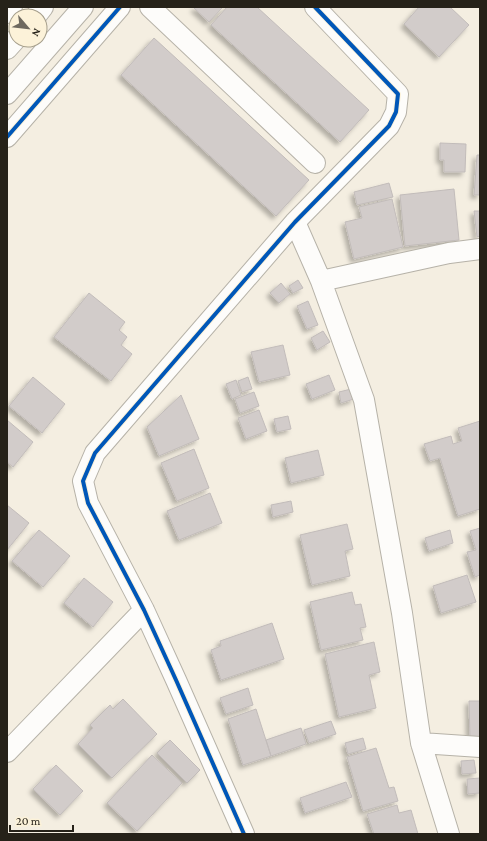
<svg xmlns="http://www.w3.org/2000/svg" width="487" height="841" viewBox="0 0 487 841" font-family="'Crimson Pro',serif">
	<defs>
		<filter id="shadow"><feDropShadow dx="-3.5" dy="3.5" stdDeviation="2" flood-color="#0004"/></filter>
	</defs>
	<rect width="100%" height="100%" fill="#f4eee1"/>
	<!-- building -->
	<path fill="#d2ccca" stroke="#c2bcba" filter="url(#shadow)" d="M 195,7 L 223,7 L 209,22 L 194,8 Z
		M 227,7 L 257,7 L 369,110 L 340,142 L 211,25 Z
		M 419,7 L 450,7 L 469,25 L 439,57 L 404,24 Z
		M 154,38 L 309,180 L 276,216 L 121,75 Z
		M 440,143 L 466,144 L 465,172 L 444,172 L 444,160 L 440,160 Z
		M 477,155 L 480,155 L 480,195 L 474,195 Z
		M 389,183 L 393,197 L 357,205 L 354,192 Z
		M 454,189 L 459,240 L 405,246 L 400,195 Z
		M 392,199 L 403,247 L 354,259 L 345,222 L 362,218 L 359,207 Z
		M 474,211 L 480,211 L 480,236 L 477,237 Z
		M 298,280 L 303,288 L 293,293 L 289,286 Z
		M 281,283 L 290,294 L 279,303 L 270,293 Z
		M 89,293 L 125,322 L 119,330 L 127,337 L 121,345 L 132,354 L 111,381 L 54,337 Z
		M 308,301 L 318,325 L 307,329 L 297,306 Z
		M 323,331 L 330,342 L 317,350 L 311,338 Z
		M 283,345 L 290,375 L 259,382 L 251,352 Z
		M 329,375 L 335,390 L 312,399 L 306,384 Z
		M 33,377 L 65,404 L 42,433 L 9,406 Z
		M 248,377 L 252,389 L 242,392 L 238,381 Z
		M 236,380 L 241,395 L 232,399 L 226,384 Z
		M 351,389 L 354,399 L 341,403 L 339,392 Z
		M 254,392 L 259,406 L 240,413 L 235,399 Z
		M 181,395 L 199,439 L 159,456 L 147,427 Z
		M 259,410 L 267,431 L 246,439 L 238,418 Z
		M 288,416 L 291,429 L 277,432 L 274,419 Z
		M 7,420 L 33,442 L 13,467 L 7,462 Z
		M 480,421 L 480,509 L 458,516 L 440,458 L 430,461 L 424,444 L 451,436 L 453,444 L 462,441 L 458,428 Z
		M 194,449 L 209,488 L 177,501 L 161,463 Z
		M 318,450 L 324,475 L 291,483 L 285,458 Z
		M 210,493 L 222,523 L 179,540 L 167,511 Z
		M 291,501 L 293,512 L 273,517 L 271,505 Z
		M 7,505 L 29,523 L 7,550 Z
		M 347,524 L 353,549 L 345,551 L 350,576 L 312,585 L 300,535 Z
		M 480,528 L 480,575 L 475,577 L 467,552 L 476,550 L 470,531 Z
		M 39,530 L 70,556 L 43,587 L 12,561 Z
		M 450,530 L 453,543 L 429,551 L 425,538 Z
		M 467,575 L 476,602 L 441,613 L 433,586 Z
		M 84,578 L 113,602 L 93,627 L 64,603 Z
		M 352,592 L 355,605 L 361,604 L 366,627 L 360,628 L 363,640 L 321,650 L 310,602 Z
		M 272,623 L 284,659 L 221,680 L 211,650 L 221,646 L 220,641 Z
		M 374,642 L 380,672 L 369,675 L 376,708 L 339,717 L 325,654 Z
		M 248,688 L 253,705 L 226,714 L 220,698 Z
		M 123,699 L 157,734 L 112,778 L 78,744 L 93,728 L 90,725 L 110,705 L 113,709 Z
		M 469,701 L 480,701 L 480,737 L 470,738 Z
		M 256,709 L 271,756 L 243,765 L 228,719 Z
		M 331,721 L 336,734 L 309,743 L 304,730 Z
		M 301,728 L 306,744 L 271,756 L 266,740 Z
		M 363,738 L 366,749 L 348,754 L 345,743 Z
		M 170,740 L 200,770 L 187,783 L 157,753 Z
		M 376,748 L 389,788 L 394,787 L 398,801 L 363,811 L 347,757 Z
		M 152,755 L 182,783 L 137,831 L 107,803 Z
		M 474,760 L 476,773 L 462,774 L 461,761 Z
		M 56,765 L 83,791 L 60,815 L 33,789 Z
		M 480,778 L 480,793 L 468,794 L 467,779 Z
		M 346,782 L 352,797 L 305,813 L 300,798 Z
		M 397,805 L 399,813 L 411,810 L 418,834 L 374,834 L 367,814 Z"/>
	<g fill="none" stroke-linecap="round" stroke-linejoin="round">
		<!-- minor casing -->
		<g stroke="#b6b2a8" stroke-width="22">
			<path id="minor" d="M 150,7 L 315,163
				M 7,13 L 12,7
				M 36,16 L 43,7
				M 7,49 L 16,39
				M 7,94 L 83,7
				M 7,137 L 120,7
				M 295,222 L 321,281 L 364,400 L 402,613 L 421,743 L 449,834
				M 321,281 L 449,253 L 480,249
				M 421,743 L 480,747
				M 7,752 L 144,610
				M 244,834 L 176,680 L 144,610 L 88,503 L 83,481 L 95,453 L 295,222 L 389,126 L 396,112 L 398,94 L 315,7"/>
		</g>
		<!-- minor -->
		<use href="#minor" stroke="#fdfcfa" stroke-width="20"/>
		<!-- cycleway casing -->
		<g stroke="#fcf2d9" stroke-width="6">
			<path id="cycleway" d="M 7,137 L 120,7
				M 244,834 L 176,680 L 144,610 L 88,503 L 83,481 L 95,453 L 295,222 L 389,126 L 396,112 L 398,94 L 315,7"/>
		</g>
		<!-- cycleway -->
		<use href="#cycleway" stroke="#0057b8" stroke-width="4"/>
	</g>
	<!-- border -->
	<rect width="487" height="841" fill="none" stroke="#262219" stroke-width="16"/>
	<!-- north arrow -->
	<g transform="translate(28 28) rotate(118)"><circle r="19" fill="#fcf2d9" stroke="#a69f8c"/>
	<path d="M0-3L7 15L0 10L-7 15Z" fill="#6e695f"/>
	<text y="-6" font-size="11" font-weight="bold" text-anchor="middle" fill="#262219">N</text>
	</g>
	<!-- scale -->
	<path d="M10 825v6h63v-6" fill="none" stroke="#262219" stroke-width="2"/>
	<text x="16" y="825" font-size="12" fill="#262219" stroke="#fcf2d9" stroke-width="3" paint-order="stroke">20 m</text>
</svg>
